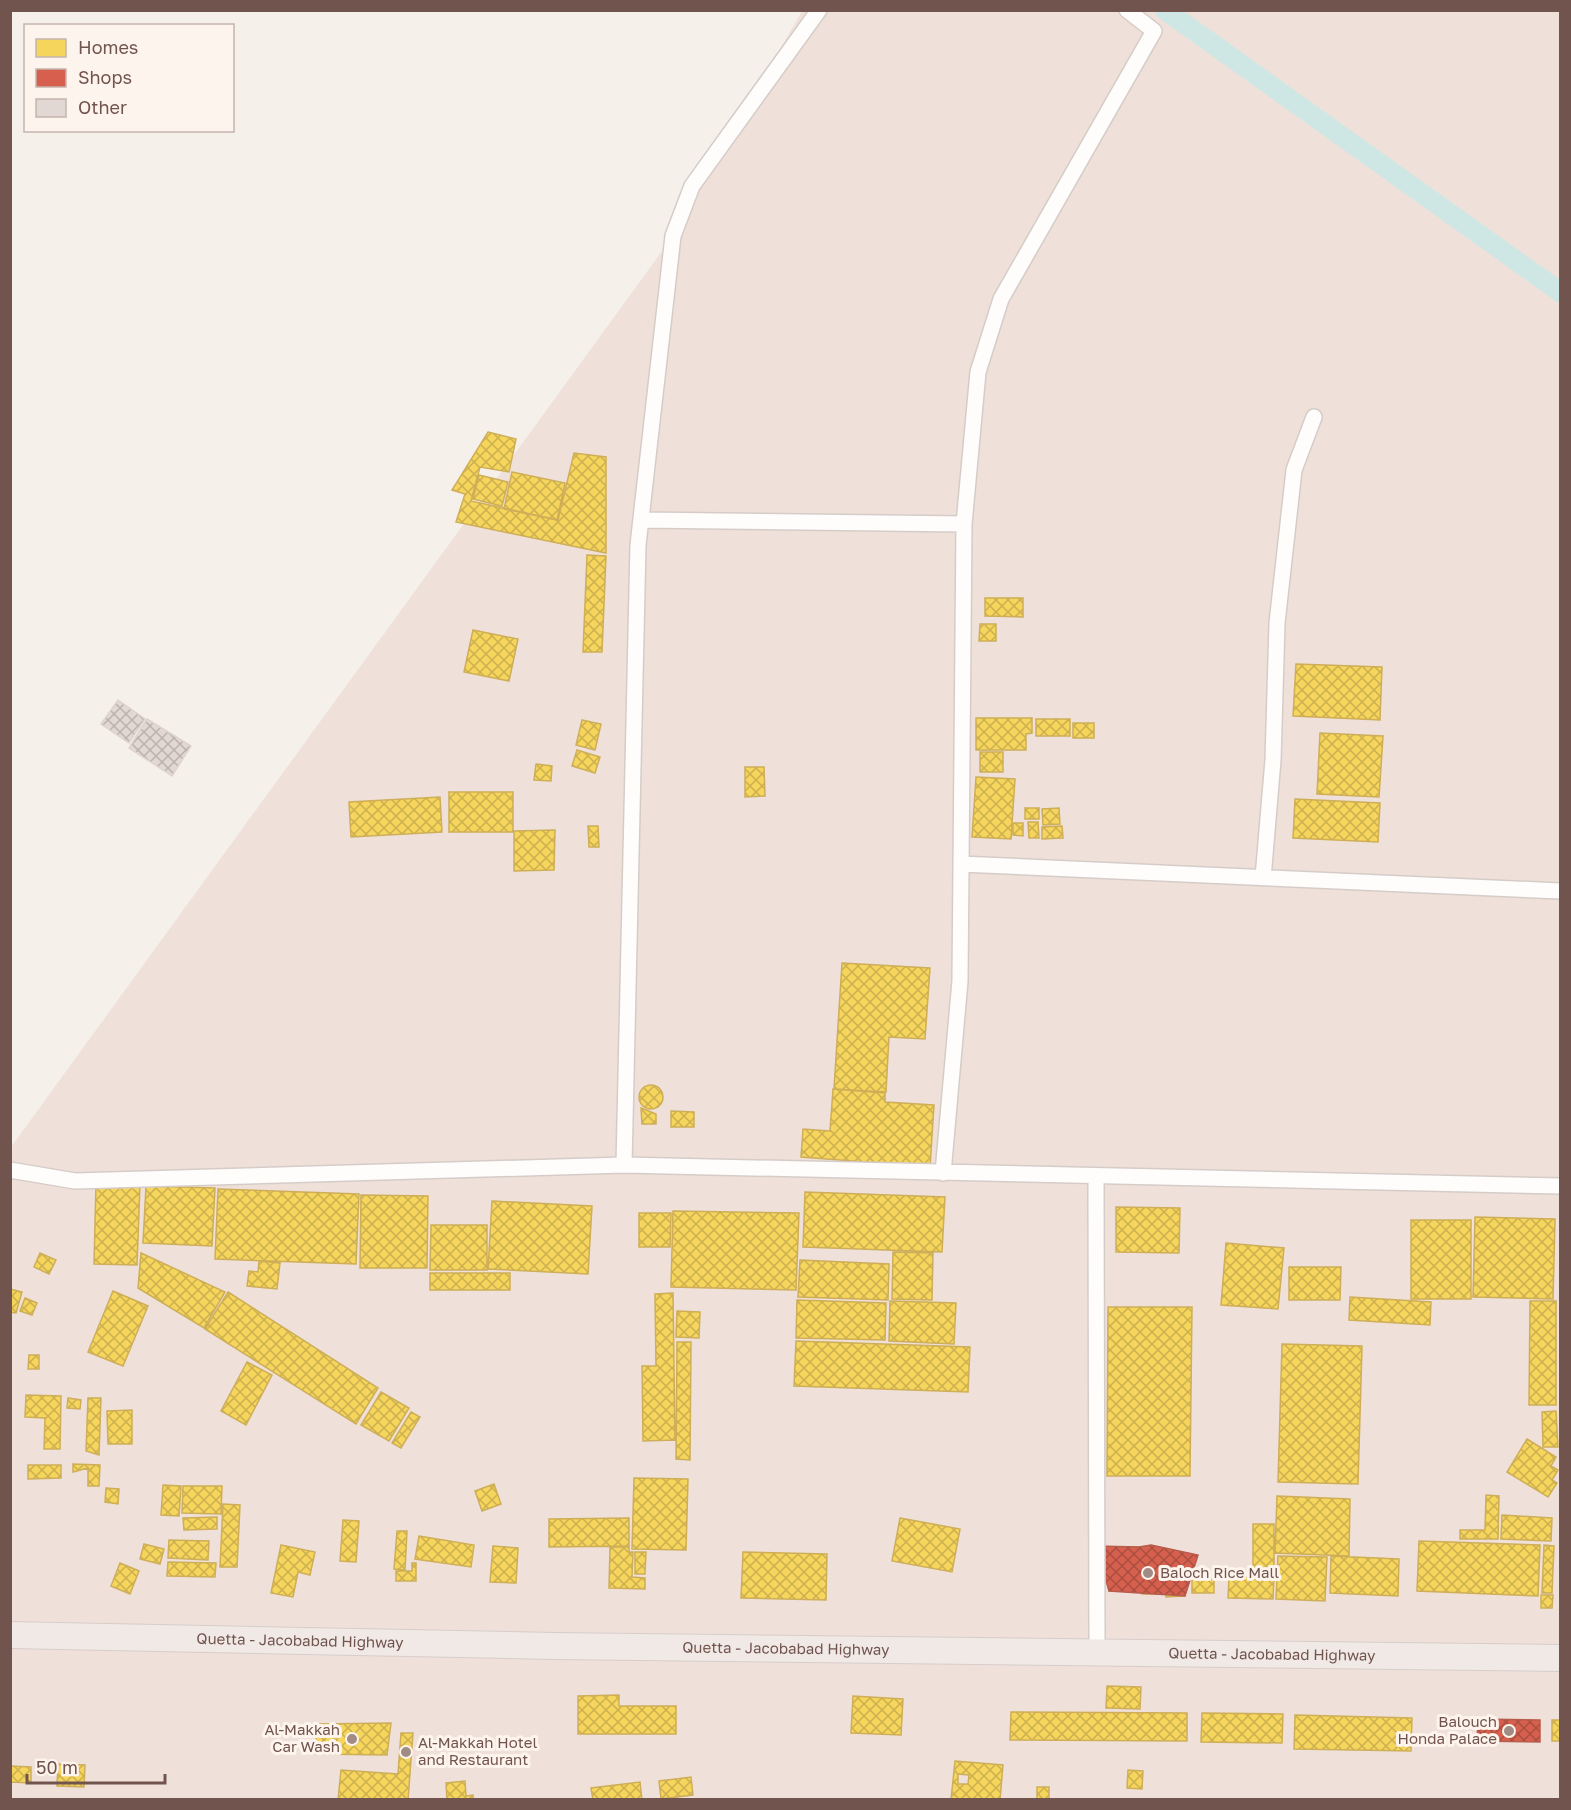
<svg xmlns="http://www.w3.org/2000/svg" width="1571" height="1810" viewBox="0 0 1571 1810" font-family="'Golos Text',sans-serif">
	<defs>
		<pattern id="homes-cross-hatch" width="8" height="8" patternUnits="userSpaceOnUse" patternTransform="scale(1.5)"><rect width="8" height="8" fill="#f6d55c"/><path d="M0 0l8 8M0 8l8-8" fill="none" stroke="#ccaf4e"/></pattern>
		<pattern id="shops-cross-hatch" width="8" height="8" patternUnits="userSpaceOnUse" patternTransform="scale(1.5)"><rect width="8" height="8" fill="#d6604d"/><path d="M0 0l8 8M0 8l8-8" fill="none" stroke="#a94e40"/></pattern>
		<pattern id="building-cross-hatch" width="8" height="8" patternUnits="userSpaceOnUse" patternTransform="scale(1.5)"><rect width="8" height="8" fill="#e2d8d3"/><path d="M0 0l8 8M0 8l8-8" fill="none" stroke="#bcb2ad"/></pattern>
	</defs>
	<rect width="100%" height="100%" fill="#f6f0eb"/>
	<!-- residential -->
	<path fill="#efe1d9" d="M 802,11 L 1560,11 L 1560,1799 L 11,1800 L 11,1147 L 673,236 Z"/>
	<!-- homes -->
	<path fill="url(#homes-cross-hatch)" stroke="#ceae58" stroke-width="1.5" fill-rule="evenodd" d="M 488,432 L 516,439 L 509,472 L 480,467 L 471,501 L 558,520 L 574,453 L 606,457 L 606,553 L 456,522 L 465,494 L 452,490 Z
		M 512,472 L 565,483 L 557,520 L 504,509 Z
		M 479,475 L 508,482 L 502,506 L 473,499 Z
		M 587,555 L 606,556 L 602,652 L 583,652 Z
		M 985,598 L 1023,598 L 1023,617 L 985,616 Z
		M 980,624 L 996,624 L 996,641 L 979,641 Z
		M 473,630 L 518,639 L 509,681 L 464,672 Z
		M 1296,664 L 1382,667 L 1380,720 L 1293,716 Z
		M 976,718 L 1032,718 L 1032,733 L 1026,734 L 1026,750 L 976,750 Z
		M 1036,719 L 1070,719 L 1070,736 L 1036,736 Z
		M 582,720 L 601,724 L 595,750 L 576,745 Z
		M 1073,723 L 1094,723 L 1094,738 L 1073,738 Z
		M 1320,733 L 1383,736 L 1379,797 L 1317,794 Z
		M 577,750 L 600,757 L 595,773 L 572,766 Z
		M 980,752 L 1003,752 L 1003,772 L 980,772 Z
		M 536,764 L 552,766 L 551,781 L 534,780 Z
		M 745,767 L 764,767 L 765,796 L 745,797 Z
		M 976,777 L 1015,779 L 1011,839 L 972,837 Z
		M 449,792 L 513,792 L 513,832 L 449,832 Z
		M 440,797 L 442,832 L 351,837 L 349,802 Z
		M 1295,799 L 1380,803 L 1378,842 L 1293,838 Z
		M 1025,808 L 1039,808 L 1039,819 L 1025,819 Z
		M 1059,808 L 1060,824 L 1043,825 L 1042,809 Z
		M 1028,822 L 1038,822 L 1039,838 L 1029,838 Z
		M 1013,823 L 1023,823 L 1023,836 L 1013,835 Z
		M 588,826 L 598,826 L 599,847 L 589,847 Z
		M 1062,826 L 1063,838 L 1042,839 L 1042,827 Z
		M 555,830 L 554,870 L 514,871 L 514,831 Z
		M 842,963 L 930,968 L 925,1039 L 889,1037 L 886,1092 L 834,1089 Z
		M639 1097a12 12 0 1 1 24 0a12 12 0 1 1-24 0Z
		M 833,1089 L 885,1093 L 885,1102 L 934,1105 L 930,1167 L 801,1157 L 803,1129 L 830,1131 Z
		M 641,1108 L 656,1114 L 656,1124 L 642,1124 Z
		M 671,1111 L 694,1112 L 694,1127 L 671,1127 Z
		M 96,1183 L 140,1184 L 137,1265 L 94,1264 Z
		M 146,1186 L 215,1188 L 212,1246 L 143,1243 Z
		M 218,1189 L 359,1194 L 356,1264 L 215,1259 Z
		M 805,1192 L 945,1197 L 942,1252 L 803,1247 Z
		M 361,1195 L 428,1196 L 427,1268 L 360,1268 Z
		M 492,1201 L 592,1206 L 588,1274 L 488,1269 Z
		M 1116,1207 L 1180,1208 L 1179,1253 L 1116,1252 Z
		M 673,1211 L 799,1213 L 796,1290 L 671,1287 Z
		M 639,1213 L 671,1213 L 670,1247 L 639,1247 Z
		M 1475,1217 L 1555,1219 L 1553,1299 L 1473,1297 Z
		M 1411,1220 L 1471,1220 L 1471,1299 L 1411,1299 Z
		M 431,1225 L 487,1225 L 487,1270 L 430,1270 Z
		M 1226,1243 L 1284,1248 L 1278,1309 L 1221,1305 Z
		M 893,1252 L 933,1253 L 932,1300 L 892,1299 Z
		M 40,1253 L 56,1260 L 49,1274 L 34,1267 Z
		M 141,1253 L 225,1292 L 204,1328 L 138,1288 Z
		M 800,1260 L 889,1264 L 888,1300 L 798,1297 Z
		M 259,1261 L 280,1263 L 277,1289 L 247,1286 L 249,1271 L 258,1272 Z
		M 1289,1267 L 1341,1267 L 1340,1300 L 1289,1300 Z
		M 430,1273 L 510,1273 L 510,1290 L 430,1290 Z
		M 10,1289 L 22,1292 L 16,1313 L 10,1312 Z
		M 113,1291 L 148,1306 L 123,1366 L 88,1352 Z
		M 228,1292 L 378,1388 L 356,1424 L 205,1329 Z
		M 673,1293 L 675,1440 L 643,1441 L 642,1366 L 656,1366 L 655,1294 Z
		M 1350,1297 L 1431,1302 L 1430,1325 L 1349,1320 Z
		M 25,1298 L 37,1303 L 32,1315 L 20,1311 Z
		M 797,1300 L 886,1303 L 885,1340 L 796,1338 Z
		M 890,1301 L 956,1303 L 954,1344 L 889,1341 Z
		M 1530,1301 L 1556,1301 L 1556,1405 L 1529,1405 Z
		M 1108,1307 L 1192,1307 L 1190,1476 L 1107,1476 Z
		M 677,1311 L 700,1312 L 699,1338 L 676,1337 Z
		M 796,1341 L 970,1347 L 968,1392 L 794,1386 Z
		M 677,1342 L 691,1342 L 690,1460 L 676,1459 Z
		M 1282,1344 L 1362,1346 L 1358,1484 L 1278,1482 Z
		M 29,1355 L 39,1355 L 39,1369 L 28,1369 Z
		M 247,1362 L 272,1375 L 246,1425 L 221,1411 Z
		M 381,1392 L 409,1408 L 389,1441 L 361,1425 Z
		M 26,1395 L 61,1396 L 60,1449 L 44,1449 L 45,1418 L 25,1417 Z
		M 68,1398 L 81,1400 L 80,1409 L 67,1408 Z
		M 88,1398 L 101,1398 L 99,1455 L 86,1451 Z
		M 132,1410 L 132,1444 L 108,1444 L 107,1411 Z
		M 1556,1411 L 1558,1447 L 1543,1447 L 1542,1412 Z
		M 411,1412 L 420,1417 L 401,1448 L 392,1443 Z
		M 1527,1439 L 1556,1457 L 1551,1466 L 1558,1470 L 1552,1480 L 1557,1483 L 1548,1497 L 1507,1472 Z
		M 73,1464 L 100,1465 L 99,1486 L 88,1486 L 88,1468 L 73,1472 Z
		M 28,1465 L 61,1465 L 61,1478 L 28,1479 Z
		M 634,1478 L 688,1479 L 686,1550 L 632,1549 Z
		M 494,1484 L 501,1504 L 482,1511 L 475,1491 Z
		M 163,1485 L 181,1486 L 179,1516 L 161,1515 Z
		M 183,1486 L 222,1486 L 221,1514 L 182,1513 Z
		M 106,1488 L 119,1489 L 118,1504 L 105,1502 Z
		M 1486,1495 L 1499,1496 L 1498,1539 L 1460,1539 L 1460,1530 L 1485,1530 Z
		M 1277,1496 L 1350,1499 L 1349,1556 L 1275,1553 Z
		M 223,1504 L 240,1505 L 237,1567 L 220,1567 Z
		M 1502,1515 L 1552,1518 L 1551,1541 L 1501,1539 Z
		M 217,1517 L 217,1529 L 184,1530 L 183,1518 Z
		M 629,1518 L 629,1546 L 549,1547 L 549,1519 Z
		M 900,1518 L 960,1529 L 952,1572 L 892,1561 Z
		M 343,1520 L 359,1521 L 356,1562 L 340,1561 Z
		M 1253,1524 L 1274,1524 L 1274,1575 L 1253,1575 Z
		M 397,1531 L 407,1531 L 405,1570 L 394,1569 Z
		M 419,1536 L 474,1545 L 471,1567 L 415,1559 Z
		M 169,1540 L 209,1541 L 208,1560 L 168,1558 Z
		M 1419,1541 L 1540,1545 L 1538,1596 L 1417,1591 Z
		M 144,1544 L 164,1549 L 160,1564 L 140,1559 Z
		M 281,1545 L 315,1552 L 310,1575 L 298,1572 L 293,1597 L 271,1593 Z
		M 1544,1545 L 1554,1546 L 1552,1593 L 1542,1593 Z
		M 493,1546 L 518,1548 L 516,1583 L 490,1582 Z
		M 610,1547 L 629,1547 L 629,1552 L 633,1552 L 632,1577 L 645,1578 L 645,1589 L 609,1588 Z
		M 1110,1547 L 1139,1547 L 1138,1591 L 1109,1591 Z
		M 635,1552 L 646,1552 L 645,1574 L 635,1574 Z
		M 743,1552 L 827,1554 L 826,1600 L 741,1598 Z
		M 1278,1556 L 1327,1557 L 1325,1601 L 1276,1599 Z
		M 1331,1556 L 1399,1559 L 1398,1596 L 1330,1593 Z
		M 1142,1558 L 1160,1558 L 1160,1594 L 1142,1594 Z
		M 168,1562 L 216,1563 L 215,1577 L 167,1576 Z
		M 120,1563 L 139,1571 L 130,1594 L 111,1586 Z
		M 412,1563 L 416,1563 L 416,1581 L 396,1581 L 396,1571 L 412,1571 Z
		M 1181,1566 L 1181,1579 L 1162,1580 L 1162,1567 Z
		M 1229,1577 L 1274,1577 L 1273,1599 L 1228,1598 Z
		M 1192,1579 L 1214,1579 L 1214,1593 L 1192,1593 Z
		M 1184,1584 L 1185,1596 L 1166,1597 L 1166,1585 Z
		M 1541,1595 L 1553,1595 L 1552,1608 L 1541,1608 Z
		M 1107,1686 L 1141,1687 L 1140,1709 L 1106,1708 Z
		M 619,1695 L 619,1706 L 676,1706 L 676,1734 L 578,1734 L 578,1696 Z
		M 853,1696 L 903,1699 L 901,1735 L 851,1733 Z
		M 1011,1712 L 1187,1713 L 1187,1741 L 1010,1740 Z
		M 1202,1713 L 1283,1714 L 1282,1743 L 1201,1742 Z
		M 1295,1715 L 1412,1718 L 1411,1751 L 1294,1749 Z
		M 1552,1720 L 1560,1720 L 1560,1741 L 1552,1741 Z
		M 391,1723 L 387,1755 L 315,1754 L 317,1724 Z
		M 401,1733 L 413,1733 L 408,1800 L 338,1800 L 341,1770 L 398,1774 Z
		M 955,1761 L 1003,1765 L 1000,1800 L 951,1800 ZM 958,1774 L 969,1775 L 968,1784 L 958,1784 Z
		M 58,1764 L 85,1765 L 84,1787 L 57,1786 Z
		M 10,1766 L 31,1767 L 31,1783 L 10,1782 Z
		M 1128,1770 L 1143,1771 L 1142,1789 L 1127,1788 Z
		M 691,1777 L 693,1795 L 661,1799 L 659,1781 Z
		M 465,1781 L 466,1796 L 473,1795 L 473,1800 L 447,1800 L 446,1783 Z
		M 640,1782 L 642,1800 L 593,1800 L 591,1788 Z
		M 1037,1787 L 1049,1787 L 1049,1800 L 1037,1800 Z"/>
	<!-- shops -->
	<path fill="url(#shops-cross-hatch)" stroke="#b85c4d" stroke-width="1.5" d="M 1151,1545 L 1198,1555 L 1185,1596 L 1109,1591 L 1096,1546 L 1139,1547 Z
		M 1478,1719 L 1540,1720 L 1540,1742 L 1477,1741 Z"/>
	<g fill="none" stroke-linecap="round" stroke-linejoin="round">
		<!-- canal -->
		<path stroke="#cee7e4" stroke-width="20" d="M 1165,10 L 1560,292"/>
	</g>
	<!-- building -->
	<path fill="url(#building-cross-hatch)" stroke="#dfd3ce" stroke-width="1.5" d="M 118,700 L 145,719 L 129,743 L 101,724 Z
		M 147,719 L 191,746 L 172,776 L 129,748 Z"/>
	<g fill="none" stroke-linecap="round" stroke-linejoin="round">
		<!-- minor casing -->
		<g stroke="#d5ccc8" stroke-width="18">
			<path id="minor" d="M 641,520 L 964,524 L 978,372 L 1001,299 L 1154,31 L 1127,10
				M 961,864 L 1560,891
				M 1263,878 L 1273,760 L 1277,623 L 1294,470 L 1314,417
				M 624,1165 L 1560,1186
				M 10,1170 L 75,1181 L 624,1165 L 638,545 L 673,236 L 692,186 L 819,10
				M 943,1173 L 960,981 L 964,524
				M 1096,1177 L 1097,1653"/>
		</g>
		<!-- trunk casing -->
		<g stroke="#d7cdca" stroke-width="28">
			<g id="trunk">
				<path id="s1" d="M 10,1635 L 554,1646 L 1560,1658"/>
			</g>
		</g>
		<!-- minor -->
		<use href="#minor" stroke="#fefdfc" stroke-width="15"/>
		<!-- trunk -->
		<use href="#trunk" stroke="#f0e9e6" stroke-width="26"/>
	</g>
	<!-- markers -->
	<g fill="#a08b85" stroke="#fdf4ed" stroke-width="2">
		<circle cx="1148" cy="1573" r="6"/>
		<circle cx="1509" cy="1731" r="6"/>
		<circle cx="352" cy="1739" r="6"/>
		<circle cx="406" cy="1752" r="6"/>
	</g>
	<g text-anchor="middle" stroke-width="6" stroke-linejoin="round" paint-order="stroke">
		<!-- poi labels -->
		<g font-size="15" fill="#72544e" stroke="#fdf4ed" text-anchor="start">
			<text x="1160" y="1578">Baloch Rice Mall</text>
			<text x="1497" y="1727" text-anchor="end">Balouch<tspan x="1497" dy="17">Honda Palace</tspan></text>
			<text x="340" y="1735" text-anchor="end">Al-Makkah<tspan x="340" dy="17">Car Wash</tspan></text>
			<text x="418" y="1748">Al-Makkah Hotel<tspan x="418" dy="17">and Restaurant</tspan></text>
		</g>
		<!-- street labels -->
		<g font-size="15" fill="#72544e" stroke="#fdf4ed">
			<text dy="5" stroke="none"><textPath href="#s1" startOffset="290">Quetta - Jacobabad Highway</textPath></text>
			<text dy="5" stroke="none"><textPath href="#s1" startOffset="776">Quetta - Jacobabad Highway</textPath></text>
			<text dy="5" stroke="none"><textPath href="#s1" startOffset="1262">Quetta - Jacobabad Highway</textPath></text>
		</g>
	</g>
	<!-- border -->
	<rect width="1571" height="1810" fill="none" stroke="#72544e" stroke-width="24"/>
	<!-- legend -->
	<rect x="24" y="24" width="210" height="108" fill="#fdf4ed" stroke="#c5b4ad" stroke-width="1.5"/>
	<rect x="36" y="39" width="30" height="18" fill="#f6d55c" stroke="#c5b4ad" stroke-width="1.5"/>
	<text x="78" y="54" font-size="18" fill="#72544e">Homes</text>
	<rect x="36" y="69" width="30" height="18" fill="#d6604d" stroke="#c5b4ad" stroke-width="1.5"/>
	<text x="78" y="84" font-size="18" fill="#72544e">Shops</text>
	<rect x="36" y="99" width="30" height="18" fill="#e2d8d3" stroke="#c5b4ad" stroke-width="1.5"/>
	<text x="78" y="114" font-size="18" fill="#72544e">Other</text>
	<!-- scale -->
	<path d="M27 1774v9h138v-9" fill="none" stroke="#72544e" stroke-width="3"/>
	<text x="36" y="1774" font-size="18" fill="#72544e" stroke="#fdf4ed" stroke-width="4.5" paint-order="stroke">50 m</text>
</svg>
